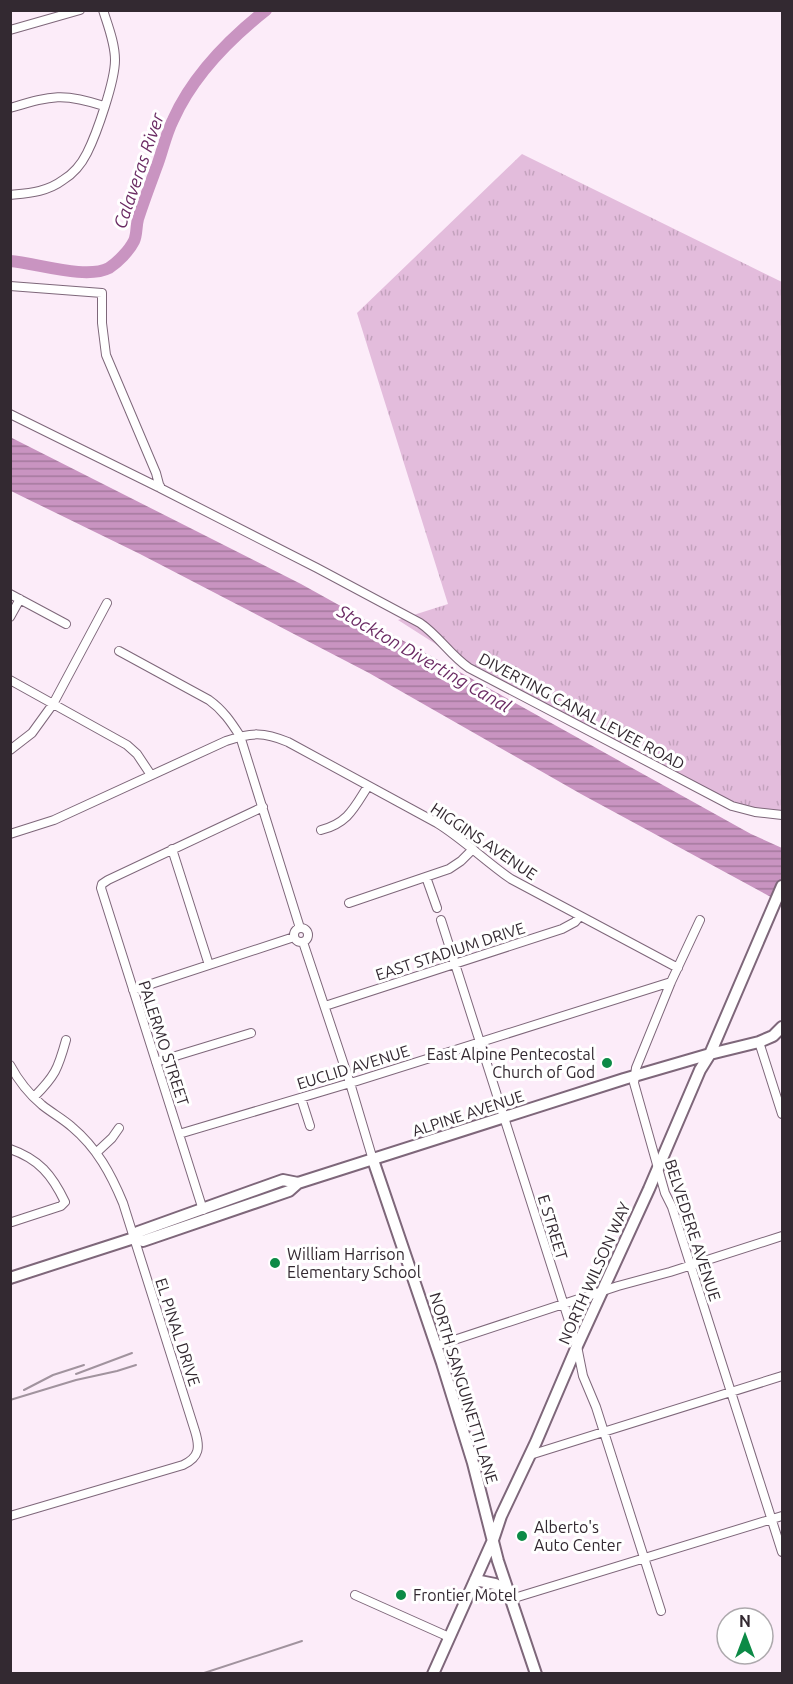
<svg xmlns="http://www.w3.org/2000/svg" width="793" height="1684" viewBox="0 0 793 1684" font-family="Ubuntu,sans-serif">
	<defs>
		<pattern id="grass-tufts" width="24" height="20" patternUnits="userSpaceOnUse" patternTransform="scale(1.5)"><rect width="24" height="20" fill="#e3bcdc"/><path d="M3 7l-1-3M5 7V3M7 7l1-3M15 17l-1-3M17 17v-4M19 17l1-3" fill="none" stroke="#c3a2bd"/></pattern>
		<pattern id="water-rules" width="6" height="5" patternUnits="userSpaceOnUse" patternTransform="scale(1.5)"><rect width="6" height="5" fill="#c994c1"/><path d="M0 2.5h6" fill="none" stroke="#a4799d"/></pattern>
	</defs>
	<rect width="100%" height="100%" fill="#fcecf9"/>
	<!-- grass -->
	<path fill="url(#grass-tufts)" d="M 522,154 L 782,282 L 782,815 L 736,812 L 456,657 L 398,620 L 448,604 L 357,313 Z"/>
	<!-- water -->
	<path fill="url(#water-rules)" d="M 10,437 L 301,584 L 751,834 L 782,848 L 782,903 L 581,794 L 369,673 L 140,554 L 11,491 Z"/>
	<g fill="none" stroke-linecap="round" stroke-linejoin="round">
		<!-- river -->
		<path stroke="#c994c1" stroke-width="12" d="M 10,261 C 37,263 86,280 109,268 C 118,262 129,251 134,241 C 137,235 136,226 138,219 C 144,200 151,182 158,163 C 163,149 166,134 173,120 C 193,75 228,40 266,10"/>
		<!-- street casing -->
		<g stroke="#7e677a" stroke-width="10">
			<path id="street" d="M 10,30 L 80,10
				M 10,108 C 51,96 62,92 104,106
				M 10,195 C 29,193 47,192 63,180 C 73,174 82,163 87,153 C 97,133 115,81 115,60 C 115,43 108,26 103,10
				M 10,286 L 102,293 L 102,323 L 106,355 L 156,473 L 160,488 L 317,568 L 420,623 C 439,636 450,655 469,668 L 732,806 L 755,812 L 782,815
				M 10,414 L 158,487 L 160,486
				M 10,594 L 66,624
				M 10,617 L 20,599
				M 119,651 L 209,700 C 223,710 231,722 240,736 L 300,928
				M 10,680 L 127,745 L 137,754 L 151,775
				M 10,750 L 32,733 L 53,704 L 107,603
				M 321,830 C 348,823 354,808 368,786
				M 10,834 L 54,820 L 226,741 C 251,732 264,732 288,742 L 437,823 C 463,839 485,861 511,879 L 678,968
				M 172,849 L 209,965
				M 426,877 L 437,908
				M 349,903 L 449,869 L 461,861 L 473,849
				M 441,920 L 577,1346 L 583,1376 L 596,1407 L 661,1611
				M 700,920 L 671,982 L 636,1068 L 634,1083 L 665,1193 L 672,1207 L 782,1552
				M294 935a7 7 0 1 1 14 0a7 7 0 1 1-14 0Z
				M 303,942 L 350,1083 L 373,1160
				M 133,990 L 294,937
				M 325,1006 L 562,929 L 575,922 L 580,916
				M 759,1042 L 782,1114
				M 156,1062 L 251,1033
				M 10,1065 C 18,1080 29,1094 42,1105 C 52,1113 63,1119 72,1127 C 97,1148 111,1174 123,1203 L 195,1431 C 200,1447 200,1457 183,1465 L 10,1516
				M 34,1097 C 55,1076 58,1069 66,1040
				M 301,1098 L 310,1126
				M 179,1134 L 357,1081 L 671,982
				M 10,1149 C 39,1159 52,1175 65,1202 L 61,1206 L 12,1222
				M 97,1152 L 112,1138 L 119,1128
				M 203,1210 L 101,888 L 102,884 L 108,880 L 263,807
				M 436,1346 L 618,1286 L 670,1272 L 782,1236
				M 530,1455 L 782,1376
				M 355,1595 L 449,1637
				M 511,1599 L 782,1516"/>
		</g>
		<!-- secondary casing -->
		<g stroke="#7e677a" stroke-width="14">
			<path id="secondary" d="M 373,1160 L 442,1363 L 473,1463 L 498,1561 L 536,1674
				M 134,1238 L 138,1232 L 283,1180 L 298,1183
				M 10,1278 L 134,1238 L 143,1241 L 289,1191 L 298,1183 L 624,1079 L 710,1054 L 759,1042 L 773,1036 L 782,1027
				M 475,1580 L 495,1584 L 508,1591
				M 433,1674 L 493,1540 L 501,1516 L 536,1442 L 577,1346 L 649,1189 L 700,1070 L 710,1054 L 782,886"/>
		</g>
		<!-- street -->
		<use href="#street" stroke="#fff" stroke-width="8"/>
		<!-- secondary -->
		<use href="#secondary" stroke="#fff" stroke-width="10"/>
		<!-- rail -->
		<path stroke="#a1939e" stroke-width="2" d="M 76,1374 L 132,1353
			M 24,1390 L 53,1375 L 84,1365
			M 10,1400 L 76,1380 L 117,1371 L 136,1365
			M 201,1674 L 302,1641"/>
	</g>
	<!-- markers -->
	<g fill="#0c8a46" stroke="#fff" stroke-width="2">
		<circle cx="607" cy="1063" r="6"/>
		<circle cx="275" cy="1263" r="6"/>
		<circle cx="522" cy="1536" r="6"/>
		<circle cx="401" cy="1595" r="6"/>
	</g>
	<g text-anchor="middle" stroke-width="6" stroke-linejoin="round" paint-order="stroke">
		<!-- street labels -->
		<g font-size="16" fill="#332931" stroke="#fff">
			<text transform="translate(582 711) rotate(28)" y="6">DIVERTING CANAL LEVEE ROAD</text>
			<text transform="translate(484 841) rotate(34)" y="6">HIGGINS AVENUE</text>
			<text transform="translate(450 951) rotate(-18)" y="6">EAST STADIUM DRIVE</text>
			<text transform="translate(164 1043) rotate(72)" y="6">PALERMO STREET</text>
			<text transform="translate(353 1067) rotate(-17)" y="6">EUCLID AVENUE</text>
			<text transform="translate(468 1113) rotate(-18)" y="6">ALPINE AVENUE</text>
			<text transform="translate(553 1227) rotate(73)" y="6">E STREET</text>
			<text transform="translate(693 1230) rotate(72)" y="6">BELVEDERE AVENUE</text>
			<text transform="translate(594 1273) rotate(-66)" y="6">NORTH WILSON WAY</text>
			<text transform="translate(178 1332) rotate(72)" y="6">EL PINAL DRIVE</text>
			<text transform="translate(464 1388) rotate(73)" y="6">NORTH SANGUINETTI LANE</text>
		</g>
		<!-- poi labels -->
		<g font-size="16" fill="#332931" stroke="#fff" text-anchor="start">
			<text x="595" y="1060" text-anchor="end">East Alpine Pentecostal<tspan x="595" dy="18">Church of God</tspan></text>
			<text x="287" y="1260">William Harrison<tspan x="287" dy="18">Elementary School</tspan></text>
			<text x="534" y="1533">Alberto's<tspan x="534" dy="18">Auto Center</tspan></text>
			<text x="413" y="1601">Frontier Motel</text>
		</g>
		<!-- water labels -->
		<g font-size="18" font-style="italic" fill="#6a2a63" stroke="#fff">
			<text transform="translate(139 171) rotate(-71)" y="6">Calaveras River</text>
			<text transform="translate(424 659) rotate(30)" y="6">Stockton Diverting Canal</text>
		</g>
	</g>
	<!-- border -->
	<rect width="793" height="1684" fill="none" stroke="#332931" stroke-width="24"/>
	<!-- north arrow -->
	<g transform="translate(745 1636)"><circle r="28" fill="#ffffff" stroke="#ada9ad" stroke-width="1.5"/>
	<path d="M0-4.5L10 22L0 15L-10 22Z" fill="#0c8a46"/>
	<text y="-9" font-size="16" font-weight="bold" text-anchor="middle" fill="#332931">N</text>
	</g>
</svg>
